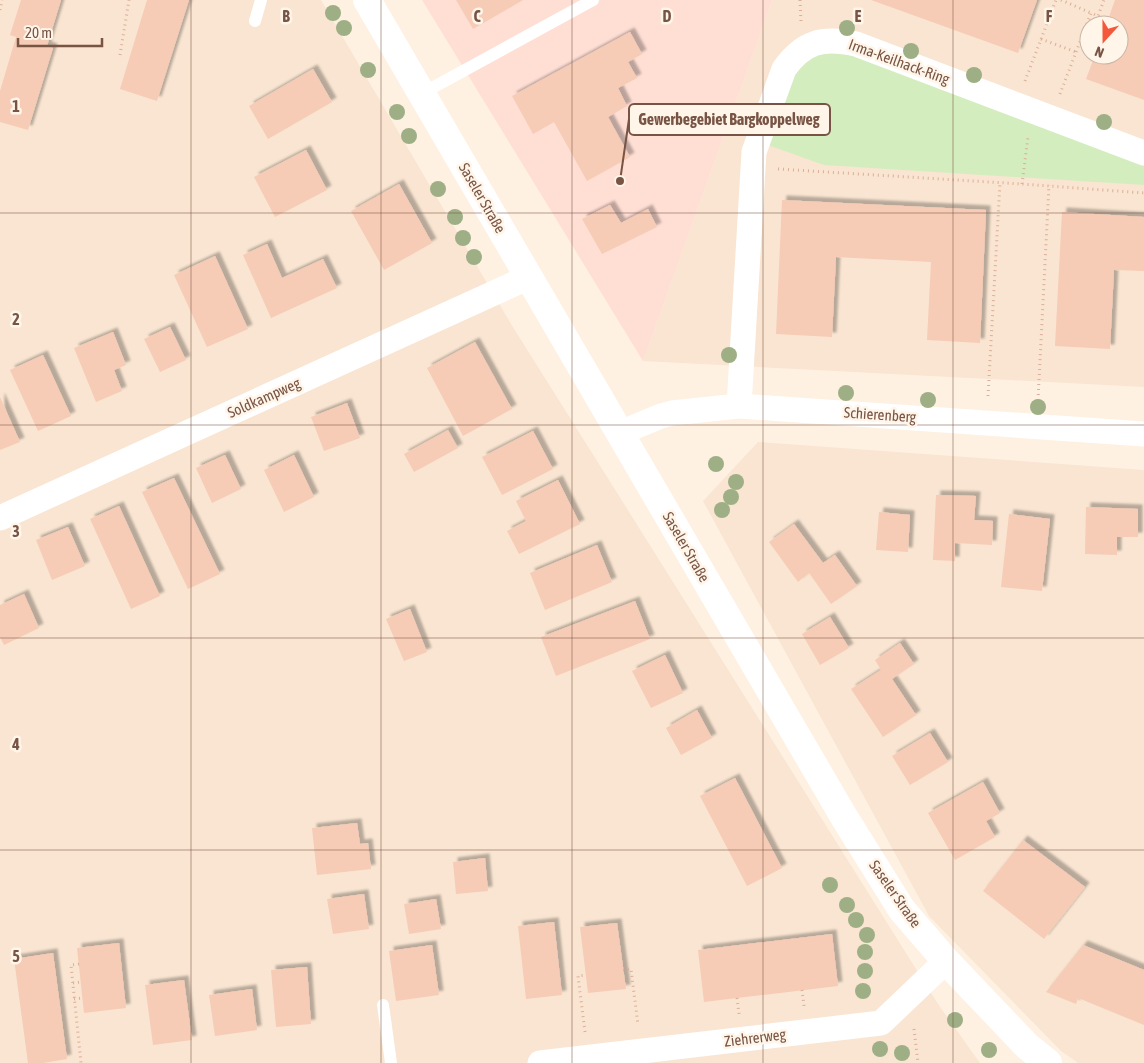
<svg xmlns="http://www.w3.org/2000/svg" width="1144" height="1063" viewBox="0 0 1144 1063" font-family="'Asap Condensed',sans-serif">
	<defs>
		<filter id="shadow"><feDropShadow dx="4.5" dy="-4.5" stdDeviation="1" flood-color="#0004"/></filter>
	</defs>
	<rect width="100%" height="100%" fill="#fef1e1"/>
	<!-- residential -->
	<path fill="#f9e5d1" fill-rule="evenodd" d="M 0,0 L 321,0 L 511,324 L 938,1004 L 980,1063 L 0,1063 Z
		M 772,0 L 1144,0 L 1144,387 L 643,361 ZM 1089,25 L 1119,25 L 1119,55 L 1089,55 Z
		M 758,442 L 1144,470 L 1144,1063 L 1078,1063 L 1061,1051 L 929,916 L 703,501 Z"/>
	<!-- commercial -->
	<path fill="#ffded4" d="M 422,0 L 772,0 L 643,361 Z"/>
	<!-- green -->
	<path fill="#d4edbe" d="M 849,52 L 1144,160 L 1144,185 L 824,165 L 765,144 L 794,74 L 811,58 L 822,53 Z"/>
	<!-- building -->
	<path fill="#f6ccb6" filter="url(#shadow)" d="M 21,0 L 61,0 L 47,46 L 53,48 L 28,130 L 0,122 L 0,91 L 16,37 L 10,35 Z
		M 147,0 L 189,0 L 157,101 L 120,89 Z
		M 456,0 L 523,0 L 473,29 Z
		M 871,0 L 1037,0 L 1018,53 Z
		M 1115,0 L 1144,0 L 1144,100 L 1086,79 L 1095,55 L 1119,55 L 1119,25 L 1106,25 Z
		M 630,32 L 642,54 L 628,62 L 637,78 L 618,88 L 627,106 L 608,117 L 630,157 L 587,181 L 554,122 L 533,134 L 512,96 Z
		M 313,69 L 332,102 L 268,139 L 249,106 Z
		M 306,150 L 327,190 L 275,217 L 254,177 Z
		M 399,184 L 432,243 L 384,270 L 351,211 Z
		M 782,200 L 986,210 L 980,343 L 927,340 L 931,262 L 836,257 L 832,337 L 776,334 Z
		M 610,205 L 621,223 L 648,209 L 657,227 L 602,254 L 582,219 Z
		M 1062,212 L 1144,217 L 1144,271 L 1114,270 L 1110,349 L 1055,346 Z
		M 267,244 L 282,278 L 323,259 L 337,288 L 271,318 L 243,255 Z
		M 215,256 L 248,329 L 207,347 L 174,275 Z
		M 170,327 L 186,360 L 160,372 L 144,339 Z
		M 113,332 L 126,365 L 114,370 L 122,391 L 96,402 L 74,348 Z
		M 475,342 L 512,409 L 463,436 L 427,368 Z
		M 43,355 L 71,416 L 38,431 L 10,370 Z
		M 0,397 L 20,442 L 0,450 Z
		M 347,403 L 360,438 L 324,451 L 311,417 Z
		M 448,430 L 458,448 L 414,472 L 404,454 Z
		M 533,431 L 553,469 L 502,495 L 482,457 Z
		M 225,455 L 241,489 L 212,503 L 196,468 Z
		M 294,455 L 314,497 L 284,512 L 264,470 Z
		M 174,478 L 220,574 L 188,589 L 142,492 Z
		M 558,480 L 580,524 L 519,554 L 507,531 L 526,521 L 516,501 Z
		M 936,495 L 976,496 L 974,520 L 993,521 L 992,545 L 955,543 L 955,561 L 933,560 Z
		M 119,506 L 160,596 L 131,609 L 90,519 Z
		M 1086,507 L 1138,509 L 1138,537 L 1117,537 L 1117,555 L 1085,554 Z
		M 879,512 L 910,515 L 908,552 L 876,550 Z
		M 1009,514 L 1050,519 L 1042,591 L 1001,587 Z
		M 794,524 L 823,563 L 835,555 L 857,586 L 831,604 L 809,573 L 798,582 L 769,542 Z
		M 68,527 L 85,566 L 52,580 L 36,540 Z
		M 597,545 L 612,582 L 545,610 L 530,573 Z
		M 24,594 L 39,628 L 4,645 L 0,637 L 0,605 Z
		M 635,601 L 650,639 L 556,676 L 541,637 Z
		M 410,609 L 427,652 L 404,661 L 386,619 Z
		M 830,617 L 849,648 L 820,665 L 802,634 Z
		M 900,643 L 914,664 L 892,679 L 916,715 L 883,737 L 851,689 L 881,670 L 875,660 Z
		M 665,655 L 683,693 L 651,708 L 632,671 Z
		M 697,710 L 712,738 L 681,755 L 666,728 Z
		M 930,733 L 948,762 L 910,785 L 892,756 Z
		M 735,778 L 782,868 L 747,886 L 700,796 Z
		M 983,782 L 1000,813 L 986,821 L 995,837 L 955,860 L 928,813 Z
		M 357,823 L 360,844 L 368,843 L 371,869 L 317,875 L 312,828 Z
		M 1023,840 L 1085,887 L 1044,939 L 983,891 Z
		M 485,858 L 488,891 L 456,894 L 453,862 Z
		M 364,894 L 369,929 L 333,934 L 327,899 Z
		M 436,899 L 441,929 L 409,934 L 404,904 Z
		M 554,922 L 562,995 L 526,999 L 518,926 Z
		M 617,923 L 626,989 L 588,993 L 580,927 Z
		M 832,934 L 838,986 L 704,1002 L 698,950 Z
		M 119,943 L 126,1008 L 84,1013 L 77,948 Z
		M 432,945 L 439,995 L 396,1001 L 389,951 Z
		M 1083,945 L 1144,970 L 1144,1025 L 1078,998 L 1076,1004 L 1046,992 Z
		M 53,953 L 67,1059 L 43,1063 L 28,1063 L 14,959 Z
		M 307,967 L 311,1024 L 276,1027 L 271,970 Z
		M 184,980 L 192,1040 L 153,1045 L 145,985 Z
		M 252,989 L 257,1030 L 215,1036 L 209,995 Z"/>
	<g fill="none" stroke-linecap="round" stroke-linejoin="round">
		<!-- path -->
		<path stroke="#dbaf99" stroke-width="3" stroke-dasharray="1 4" stroke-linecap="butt" d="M 800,0 L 801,22
			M 1061,0 L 1091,13
			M 0,10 L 2,0
			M 1041,39 L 1076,52
			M 120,55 L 129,0
			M 1025,81 L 1056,0
			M 1060,94 L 1091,13 L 1098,16 L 1104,0
			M 778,169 L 1022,184 L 1144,193
			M 1022,184 L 1028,137
			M 988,396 L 1000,183
			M 1038,400 L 1049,185
			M 79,964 L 71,965 L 81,1063
			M 623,970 L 631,969 L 638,1025
			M 73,983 L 81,982
			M 802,990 L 804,1006
			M 737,998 L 739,1014
			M 74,999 L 82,998
			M 914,1029 L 918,1063
			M 585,1032 L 578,976 L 586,975"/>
		<!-- lane -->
		<path stroke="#fff" stroke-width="12" d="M 255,21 L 261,0
			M 421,94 L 593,0
			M 383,1005 L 391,1063"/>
		<!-- street -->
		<path stroke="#fff" stroke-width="25" d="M 739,406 L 754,152 L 784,69 C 804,41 823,37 856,44 L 1144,153
			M 620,433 L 661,416 L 672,413 L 739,406 L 1144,434
			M 0,518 L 529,277
			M 540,1063 L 881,1023 L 946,961"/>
		<!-- secondary -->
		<path stroke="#fff" stroke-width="28" d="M 367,0 L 844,817 L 902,910 L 946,961 L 1027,1046 L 1048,1063"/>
	</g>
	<!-- trees -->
	<g fill="#9eaf85">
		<circle cx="333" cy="13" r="8"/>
		<circle cx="344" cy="28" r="8"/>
		<circle cx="847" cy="28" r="8"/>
		<circle cx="911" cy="51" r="8"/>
		<circle cx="368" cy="70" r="8"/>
		<circle cx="974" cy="75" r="8"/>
		<circle cx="397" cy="112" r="8"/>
		<circle cx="1104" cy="122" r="8"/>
		<circle cx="409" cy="136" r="8"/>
		<circle cx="438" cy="189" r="8"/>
		<circle cx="455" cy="217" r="8"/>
		<circle cx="463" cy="238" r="8"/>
		<circle cx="474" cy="257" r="8"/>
		<circle cx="729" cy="355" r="8"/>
		<circle cx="846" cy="393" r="8"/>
		<circle cx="928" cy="400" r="8"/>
		<circle cx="1038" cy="407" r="8"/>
		<circle cx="716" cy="464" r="8"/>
		<circle cx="736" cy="482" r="8"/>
		<circle cx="731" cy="497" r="8"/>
		<circle cx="722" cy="510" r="8"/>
		<circle cx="830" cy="885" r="8"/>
		<circle cx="847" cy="905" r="8"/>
		<circle cx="856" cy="920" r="8"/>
		<circle cx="867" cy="935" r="8"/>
		<circle cx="865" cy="952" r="8"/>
		<circle cx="865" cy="971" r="8"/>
		<circle cx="863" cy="991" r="8"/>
		<circle cx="955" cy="1020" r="8"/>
		<circle cx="880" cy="1049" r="8"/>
		<circle cx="989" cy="1050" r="8"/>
		<circle cx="902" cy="1053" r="8"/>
	</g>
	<!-- grid -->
	<path fill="none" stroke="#785445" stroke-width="1" stroke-opacity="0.55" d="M 191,0 L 191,1063M 381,0 L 381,1063M 572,0 L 572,1063M 763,0 L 763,1063M 953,0 L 953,1063M 0,213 L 1144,213M 0,425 L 1144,425M 0,638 L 1144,638M 0,850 L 1144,850"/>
	<g text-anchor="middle" stroke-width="5" stroke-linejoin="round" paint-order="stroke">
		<!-- street labels -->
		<g font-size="15" fill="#785445" stroke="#fff5e9">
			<text transform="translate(899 62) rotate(20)" y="5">Irma-Keilhack-Ring</text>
			<text transform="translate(482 198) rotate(60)" y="5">Saseler Straße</text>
			<text transform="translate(264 398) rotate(-24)" y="5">Soldkampweg</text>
			<text transform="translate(880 415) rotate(4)" y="5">Schierenberg</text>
			<text transform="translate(686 547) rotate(60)" y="5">Saseler Straße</text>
			<text transform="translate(895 894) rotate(55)" y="5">Saseler Straße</text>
			<text transform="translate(755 1038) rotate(-7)" y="5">Ziehrerweg</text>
		</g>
	</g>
	<g font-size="16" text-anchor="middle" font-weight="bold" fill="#785445" stroke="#fff5e9" stroke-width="5" stroke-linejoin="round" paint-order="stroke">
		<text x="286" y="22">B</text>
		<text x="477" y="22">C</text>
		<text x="667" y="22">D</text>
		<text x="858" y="22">E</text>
		<text x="1049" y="22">F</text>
		<text x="16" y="112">1</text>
		<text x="16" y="325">2</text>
		<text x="16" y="537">3</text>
		<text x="16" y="750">4</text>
		<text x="16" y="962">5</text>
	</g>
	<!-- callouts -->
	<path fill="none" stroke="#785445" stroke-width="2" d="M620 181L629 119"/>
	<circle fill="#785445" stroke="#fff5e9" stroke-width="2" cx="620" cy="181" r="5"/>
	<rect fill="#fff5e9" stroke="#785445" stroke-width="2" x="629" y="104" width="201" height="31" rx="5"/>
	<g font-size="16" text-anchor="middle" font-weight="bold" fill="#785445">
		<text x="729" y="125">Gewerbegebiet Bargkoppelweg</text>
	</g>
	<!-- north arrow -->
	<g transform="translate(1104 40) rotate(201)"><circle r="24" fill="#fff5e9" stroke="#c9b5a7"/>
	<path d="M0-4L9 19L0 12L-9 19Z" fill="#f4583a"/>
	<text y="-8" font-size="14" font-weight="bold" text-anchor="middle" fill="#785445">N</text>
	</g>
	<!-- scale -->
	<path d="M18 38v8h84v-8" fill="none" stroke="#785445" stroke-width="2.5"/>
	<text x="25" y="38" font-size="15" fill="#785445" stroke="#fff5e9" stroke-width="4" paint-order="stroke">20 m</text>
</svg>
